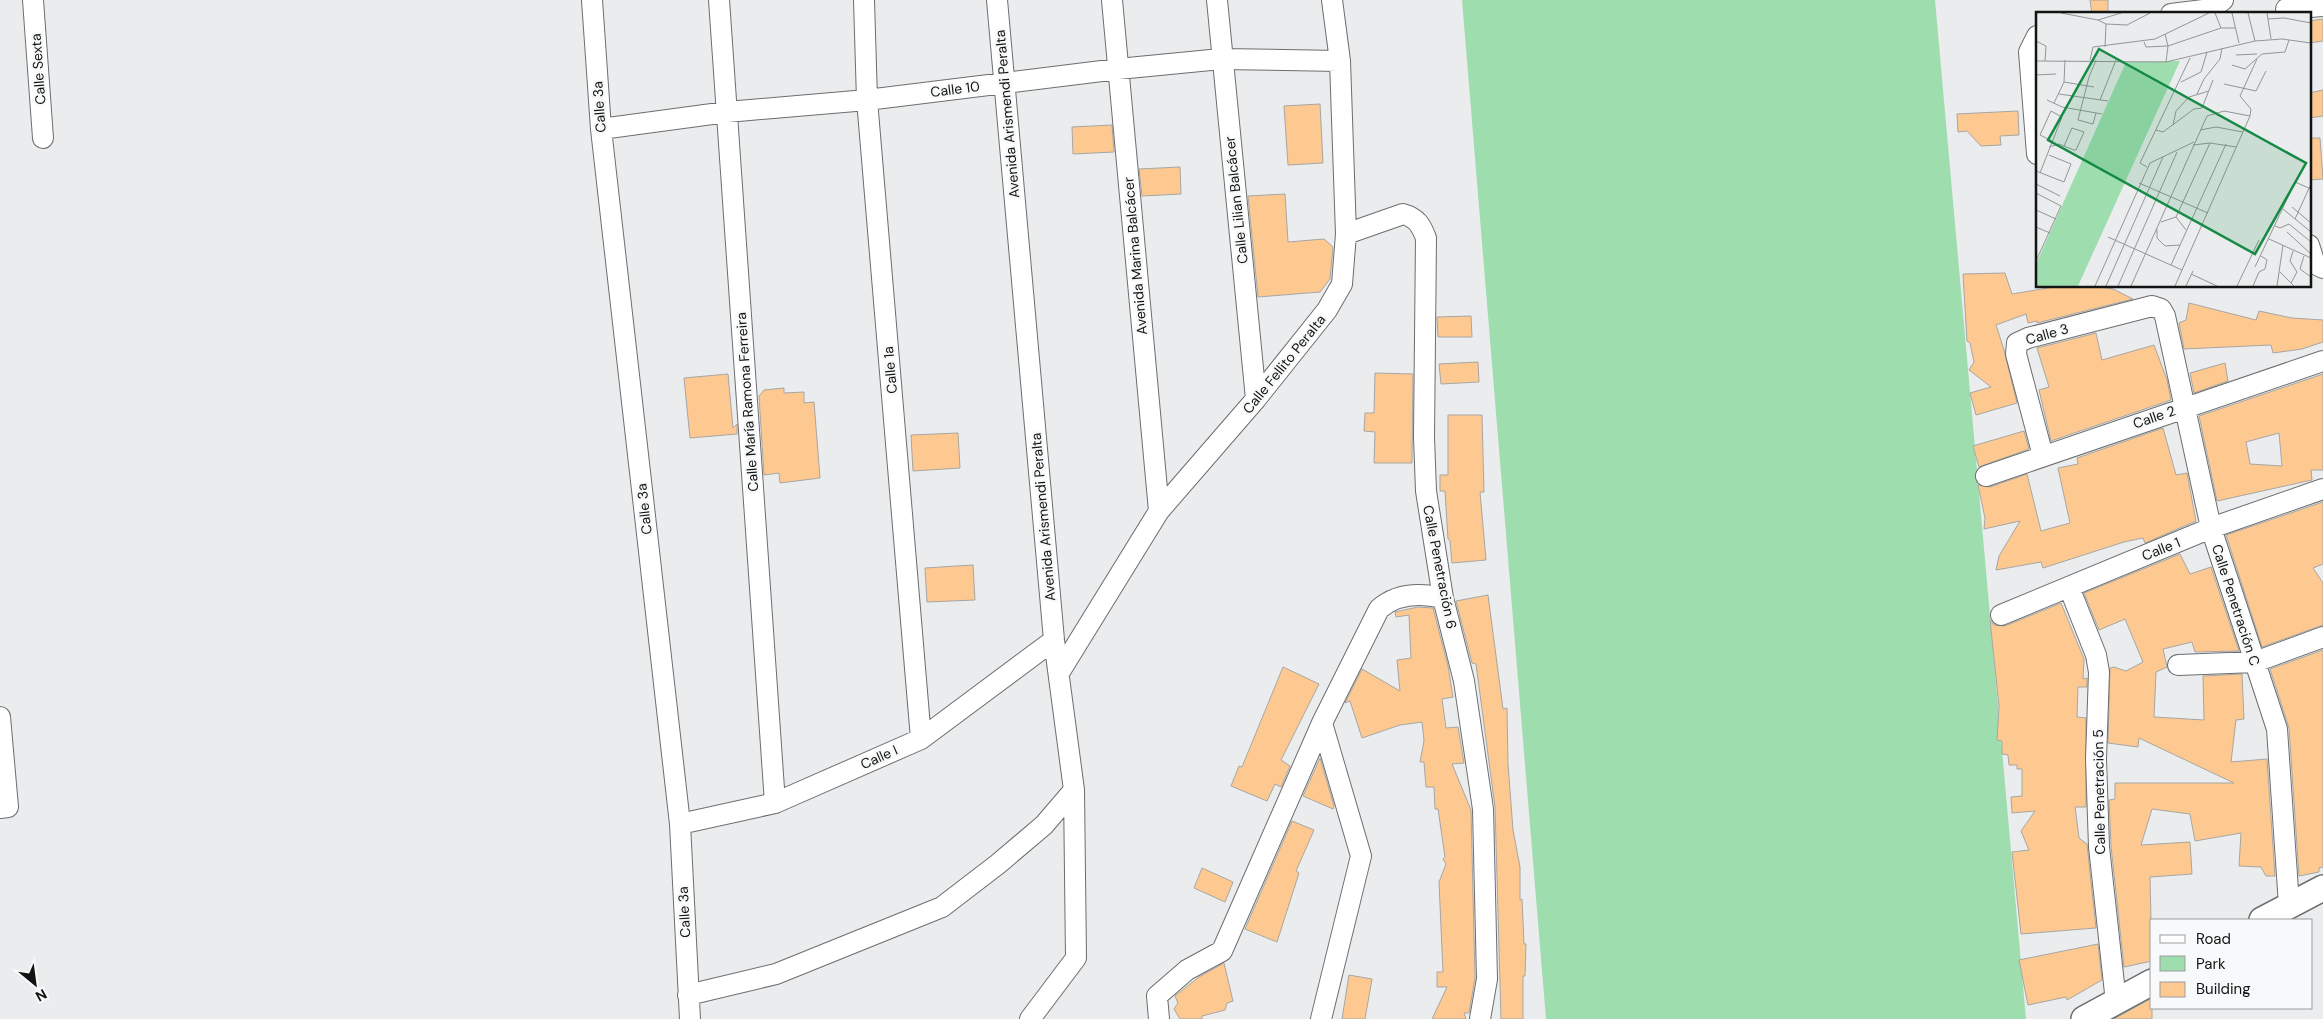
<svg xmlns="http://www.w3.org/2000/svg" width="2323" height="1019" viewBox="0 0 2323 1019" font-family="'DM Sans',sans-serif">
	<rect width="100%" height="100%" fill="#eaeced"/>
	<!-- green -->
	<path fill="#9eddae" d="M 1462,0 L 1935,0 L 2026,1019 L 1546,1019 Z"/>
	<!-- building -->
	<path fill="#fec991" stroke="#a7a6a4" fill-rule="evenodd" d="M 2090,0 L 2108,0 L 2108,14 L 2092,14 Z
		M 2323,19 L 2323,41 L 2309,43 L 2309,21 Z
		M 2323,90 L 2323,116 L 2309,118 L 2309,93 Z
		M 1320,104 L 1323,163 L 1288,165 L 1284,106 Z
		M 2018,111 L 2019,135 L 2000,136 L 2001,145 L 1981,146 L 1967,131 L 1958,132 L 1957,114 Z
		M 1112,125 L 1114,152 L 1073,154 L 1072,127 Z
		M 2309,138 L 2320,138 L 2323,179 L 2309,180 Z
		M 1180,167 L 1181,194 L 1142,196 L 1139,169 Z
		M 1285,194 L 1288,242 L 1324,239 L 1333,247 L 1330,279 L 1320,292 L 1258,297 L 1248,196 Z
		M 2005,273 L 2012,294 L 2060,286 L 2094,286 L 2113,289 L 2133,299 L 2037,323 L 2037,321 L 2028,323 L 2026,314 L 1996,325 L 2004,350 L 2017,403 L 1976,415 L 1970,393 L 1991,387 L 1969,370 L 1974,362 L 1970,343 L 1967,341 L 1963,274 Z
		M 2189,303 L 2256,320 L 2259,311 L 2292,318 L 2323,320 L 2323,342 L 2302,349 L 2273,353 L 2271,345 L 2184,349 L 2179,323 L 2186,320 Z
		M 1471,316 L 1472,337 L 1438,337 L 1437,317 Z
		M 2096,333 L 2102,360 L 2154,345 L 2167,380 L 2171,400 L 2051,441 L 2039,390 L 2049,387 L 2037,348 Z
		M 1478,362 L 1479,382 L 1441,384 L 1439,364 Z
		M 2225,363 L 2228,381 L 2194,393 L 2190,373 Z
		M 1375,373 L 1413,374 L 1412,463 L 1374,463 L 1375,432 L 1364,431 L 1365,413 L 1374,413 Z
		M 728,374 L 733,428 L 737,424 L 737,434 L 690,438 L 684,378 Z
		M 2323,374 L 2323,470 L 2311,470 L 2312,480 L 2217,501 L 2199,416 ZM 2279,433 L 2282,466 L 2250,464 L 2246,442 Z
		M 784,388 L 784,393 L 804,392 L 804,403 L 814,402 L 820,478 L 780,483 L 779,473 L 764,475 L 759,396 L 764,390 Z
		M 1448,415 L 1482,415 L 1484,492 L 1480,492 L 1486,560 L 1452,563 L 1450,541 L 1448,539 L 1445,491 L 1440,491 L 1440,475 L 1448,475 Z
		M 2163,428 L 2176,475 L 2187,473 L 2196,521 L 2145,543 L 2143,538 L 2124,542 L 2043,568 L 2041,562 L 1996,570 L 1999,556 L 2020,521 L 1984,529 L 1985,518 L 1978,485 L 1990,487 L 2027,474 L 2041,531 L 2070,523 L 2058,468 L 2078,464 L 2077,458 Z
		M 2024,431 L 2029,449 L 1979,467 L 1973,446 Z
		M 958,433 L 960,468 L 913,471 L 911,435 Z
		M 2323,502 L 2323,564 L 2313,568 L 2323,583 L 2323,625 L 2262,647 L 2226,535 Z
		M 2180,554 L 2190,574 L 2211,567 L 2239,651 L 2195,652 L 2192,642 L 2163,649 L 2167,667 L 2156,672 L 2154,717 L 2204,720 L 2203,676 L 2242,674 L 2244,719 L 2236,720 L 2231,762 L 2267,759 L 2275,876 L 2266,876 L 2261,867 L 2239,866 L 2241,833 L 2195,841 L 2190,814 L 2152,809 L 2141,845 L 2190,842 L 2192,874 L 2150,877 L 2152,961 L 2124,967 L 2111,846 L 2109,800 L 2115,799 L 2115,783 L 2234,783 L 2139,738 L 2138,747 L 2108,743 L 2110,668 L 2114,667 L 2126,671 L 2143,662 L 2125,619 L 2099,630 L 2084,593 Z
		M 973,565 L 975,600 L 927,602 L 925,568 Z
		M 1488,595 L 1503,709 L 1507,708 L 1508,764 L 1513,830 L 1520,867 L 1520,900 L 1522,899 L 1524,944 L 1526,944 L 1525,976 L 1523,976 L 1523,1019 L 1501,1019 L 1495,807 L 1476,664 L 1472,663 L 1456,601 Z
		M 2061,603 L 2084,659 L 2083,679 L 2087,678 L 2087,687 L 2078,687 L 2077,717 L 2086,718 L 2086,807 L 2075,807 L 2079,838 L 2087,844 L 2096,928 L 2021,934 L 2012,852 L 2029,850 L 2021,831 L 2035,811 L 2012,813 L 2011,797 L 2022,796 L 2022,769 L 2017,769 L 2017,765 L 2009,765 L 2008,755 L 2002,754 L 2002,741 L 1997,740 L 1999,706 L 1990,620 L 1994,625 L 2005,626 Z
		M 1418,607 L 1433,608 L 1448,666 L 1453,697 L 1442,699 L 1446,728 L 1458,727 L 1464,763 L 1452,764 L 1471,810 L 1475,978 L 1469,1013 L 1464,1013 L 1466,1019 L 1432,1019 L 1447,987 L 1437,987 L 1437,972 L 1443,972 L 1439,882 L 1446,864 L 1443,859 L 1445,857 L 1438,809 L 1435,809 L 1434,787 L 1426,787 L 1424,762 L 1420,762 L 1424,741 L 1422,722 L 1400,725 L 1362,738 L 1350,701 L 1345,703 L 1362,669 L 1400,691 L 1397,660 L 1411,658 L 1409,615 L 1396,617 L 1395,612 Z
		M 2323,650 L 2323,867 L 2319,868 L 2319,872 L 2299,876 L 2289,728 L 2270,669 Z
		M 1283,667 L 1319,684 L 1281,760 L 1290,766 L 1281,787 L 1275,784 L 1267,801 L 1231,786 L 1239,766 L 1242,767 Z
		M 1320,758 L 1334,806 L 1333,809 L 1303,796 Z
		M 1292,821 L 1314,830 L 1296,871 L 1299,873 L 1277,942 L 1245,929 Z
		M 1202,868 L 1233,882 L 1225,902 L 1194,888 Z
		M 2098,944 L 2102,980 L 2067,1000 L 2066,997 L 2028,1005 L 2019,960 Z
		M 1224,963 L 1233,1001 L 1227,1003 L 1225,1010 L 1202,1016 L 1202,1019 L 1180,1019 L 1174,1009 L 1178,1003 L 1175,996 L 1199,977 Z
		M 1349,975 L 1372,979 L 1365,1019 L 1342,1019 Z
		M 2152,998 L 2152,1019 L 2114,1019 Z"/>
	<g fill="none" stroke-linecap="round" stroke-linejoin="round">
		<!-- minor casing -->
		<g stroke="#6c6d6e" stroke-width="22">
			<path id="minor" d="M 33,0 L 43,138
				M 592,0 L 601,129 L 680,824 L 690,1019
				M 719,0 L 775,803
				M 864,0 L 867,100 L 921,739
				M 997,0 L 1054,640 L 1074,790 L 1076,958 L 1030,1019
				M 1112,0 L 1159,511
				M 1217,0 L 1256,399
				M 2286,9 L 2323,6
				M 2171,14 L 2211,9 L 2223,0
				M 2037,36 L 2029,52 L 2037,154
				M 601,129 L 727,112 L 867,100 L 1118,69 L 1221,59 L 1340,61
				M 1346,234 L 1403,214 C 1417,218 1421,225 1426,238 L 1424,437 L 1426,491 L 1443,598 L 1464,681 L 1483,809 L 1487,979 L 1480,1019
				M 2309,245 L 2315,264 L 2323,268
				M 2043,456 L 2016,354 L 2017,343 L 2028,338 L 2152,306 L 2161,309 L 2165,316 L 2211,528 L 2277,729 L 2289,905
				M 1986,476 L 2323,361
				M 2069,587 L 2096,655 L 2099,672 L 2096,759 L 2099,847 L 2116,1002
				M 2001,615 L 2211,528 L 2323,489
				M 2178,665 L 2255,662 L 2323,637
				M 1059,673 L 1159,511 L 1256,399 L 1327,310 L 1342,284 L 1346,234 L 1340,61 L 1332,0
				M 0,717 L 8,807 L 0,808
				M 680,824 L 775,803 L 921,739 L 1054,640
				M 688,995 L 776,974 L 942,907 L 998,864 L 1044,825 L 1074,790
				M 1159,1019 L 1157,996 L 1187,970 L 1222,951 L 1322,723 L 1379,609 C 1397,593 1421,593 1443,598
				M 1321,1019 L 1361,856 L 1322,723"/>
		</g>
		<!-- tertiary casing -->
		<g stroke="#6c6d6e" stroke-width="28">
			<path id="tertiary" d="M 2262,920 L 2323,888
				M 2084,1019 L 2152,982"/>
		</g>
		<!-- minor -->
		<use href="#minor" stroke="#fff" stroke-width="20"/>
		<!-- tertiary -->
		<use href="#tertiary" stroke="#fff" stroke-width="25"/>
	</g>
	<g text-anchor="middle" stroke-width="5" stroke-linejoin="round" paint-order="stroke">
		<!-- street labels -->
		<g font-size="14" fill="#121313" stroke="#f8f9fa">
			<text transform="translate(38 69) rotate(-94)" y="5">Calle Sexta</text>
			<text transform="translate(955 89) rotate(-7)" y="5">Calle 10</text>
			<text transform="translate(599 107) rotate(-94)" y="5">Calle 3a</text>
			<text transform="translate(1007 114) rotate(-95)" y="5">Avenida Arismendi Peralta</text>
			<text transform="translate(1236 200) rotate(-96)" y="5">Calle Lilian Balcácer</text>
			<text transform="translate(1135 256) rotate(-95)" y="5">Avenida Marina Balcácer</text>
			<text transform="translate(2047 334) rotate(-16)" y="5">Calle 3</text>
			<text transform="translate(1284 364) rotate(-51)" y="5">Calle Fellito Peralta</text>
			<text transform="translate(890 370) rotate(-95)" y="5">Calle 1a</text>
			<text transform="translate(747 402) rotate(-94)" y="5">Calle María Ramona Ferreira</text>
			<text transform="translate(2154 417) rotate(-19)" y="5">Calle 2</text>
			<text transform="translate(644 509) rotate(-96)" y="5">Calle 3a</text>
			<text transform="translate(1043 517) rotate(-95)" y="5">Avenida Arismendi Peralta</text>
			<text transform="translate(2161 549) rotate(-22)" y="5">Calle 1</text>
			<text transform="translate(1440 567) rotate(79)" y="5">Calle Penetración 6</text>
			<text transform="translate(2236 605) rotate(72)" y="5">Calle Penetración C</text>
			<text transform="translate(879 757) rotate(-24)" y="5">Calle I</text>
			<text transform="translate(2099 792) rotate(-91)" y="5">Calle Penetración 5</text>
			<text transform="translate(684 912) rotate(-93)" y="5">Calle 3a</text>
		</g>
	</g>
	<!-- overview -->
	<g transform="translate(2036 12)">
		<rect width="275" height="275" fill="#eaeced"/>
		<path d="M 144,49 L 42,274 L 0,274 L 0,252 L 90,50 Z" fill="#9eddae"/>
		<path fill="none" stroke="#949596" stroke-width="1" d="M 25,1 L 62,8 L 85,1M 179,1 L 185,16M 196,1 L 203,31M 212,1 L 219,29M 231,1 L 235,27M 232,7 L 248,6 L 275,11M 62,8 L 70,12 L 91,13 L 114,1M 129,22 L 132,34 L 130,50M 0,29 L 10,34 L 9,49M 108,30 L 110,35 L 132,34 L 185,16 L 200,16M 69,35 L 70,12M 200,43 L 221,42M 54,48 L 57,35 L 119,27 L 173,1M 0,49 L 130,50 L 219,29 L 246,27 L 275,31M 196,53 L 209,57 L 226,42 L 249,40 L 253,28M 0,63 L 20,62M 28,70 L 58,75M 145,70 L 165,60 L 171,40M 188,72 L 220,79 L 230,59M 23,82 L 72,89M 161,82 L 168,67 L 184,47 L 186,36M 11,88 L 26,95 L 66,102M 64,88 L 80,48M 18,91 L 28,70 L 29,48M 60,101 L 57,112 L 42,108 L 53,65 L 60,48M 137,113 L 140,99 L 153,85 L 173,79M 120,118 L 127,120 L 158,97 L 166,96 L 177,68M 164,118 L 180,115 L 207,120M 157,133 L 174,131 L 200,135M 13,135 L 23,132 L 38,138 L 40,138 L 48,120 L 36,116 L 28,134M 111,155 L 104,151 L 154,46M 0,159 L 28,170 L 35,152 L 13,143M 4,161 L 26,105 L 15,99 L 4,123 L 16,129M 103,171 L 172,201M 0,172 L 24,184M 0,181 L 25,194 L 0,249M 256,195 L 275,211M 247,197 L 275,220M 0,198 L 20,207M 140,205 L 174,131M 259,207 L 275,172M 125,210 L 140,205 L 150,218M 239,214 L 244,216 L 253,212 L 275,230M 0,215 L 14,221M 121,217 L 121,226 L 129,234 L 144,233M 251,220 L 275,242M 72,225 L 146,258M 233,227 L 275,246M 268,244 L 264,257 L 275,265M 135,253 L 190,132M 219,255 L 259,170 L 275,177M 244,260 L 258,274M 155,262 L 181,274M 255,271 L 261,260 L 254,249 L 257,239M 59,274 L 114,151 L 158,130M 70,274 L 127,145M 82,274 L 141,140M 95,274 L 171,104 L 188,99 L 214,104M 139,274 L 214,104 L 215,97 L 204,84 L 221,47M 150,274 L 157,259M 201,274 L 223,228M 217,274 L 223,260 L 229,257 L 231,248 L 225,244M 241,274 L 247,233"/>
		<path fill="#148a44" fill-opacity="0.15" stroke="#148a44" stroke-width="2.5" d="M 63,37 L 270,151 L 219,242 L 12,128 Z"/>
		<rect width="275" height="275" fill="none" stroke="#121313" stroke-width="2.5"/>
	</g>
	<!-- legend -->
	<rect x="2150" y="919" width="162" height="90" fill="#f8f9fa" stroke="#9c9d9e"/>
	<rect x="2160" y="935" width="25" height="8" fill="#ffffff" stroke="#9c9d9e"/>
	<text x="2196" y="944" font-size="15" fill="#121313">Road</text>
	<rect x="2160" y="956" width="25" height="15" fill="#9eddae" stroke="#9c9d9e"/>
	<text x="2196" y="969" font-size="15" fill="#121313">Park</text>
	<rect x="2160" y="982" width="25" height="15" fill="#fec991" stroke="#9c9d9e"/>
	<text x="2196" y="994" font-size="15" fill="#121313">Building</text>
	<!-- north arrow -->
	<g transform="translate(35 984) rotate(151)" stroke="#f8f9fa" stroke-width="4" paint-order="stroke">
	<path d="M0-4L9 19L0 12L-9 19Z" fill="#121313"/>
	<text y="-8" font-size="14" font-weight="bold" text-anchor="middle" fill="#121313">N</text>
	</g>
</svg>
